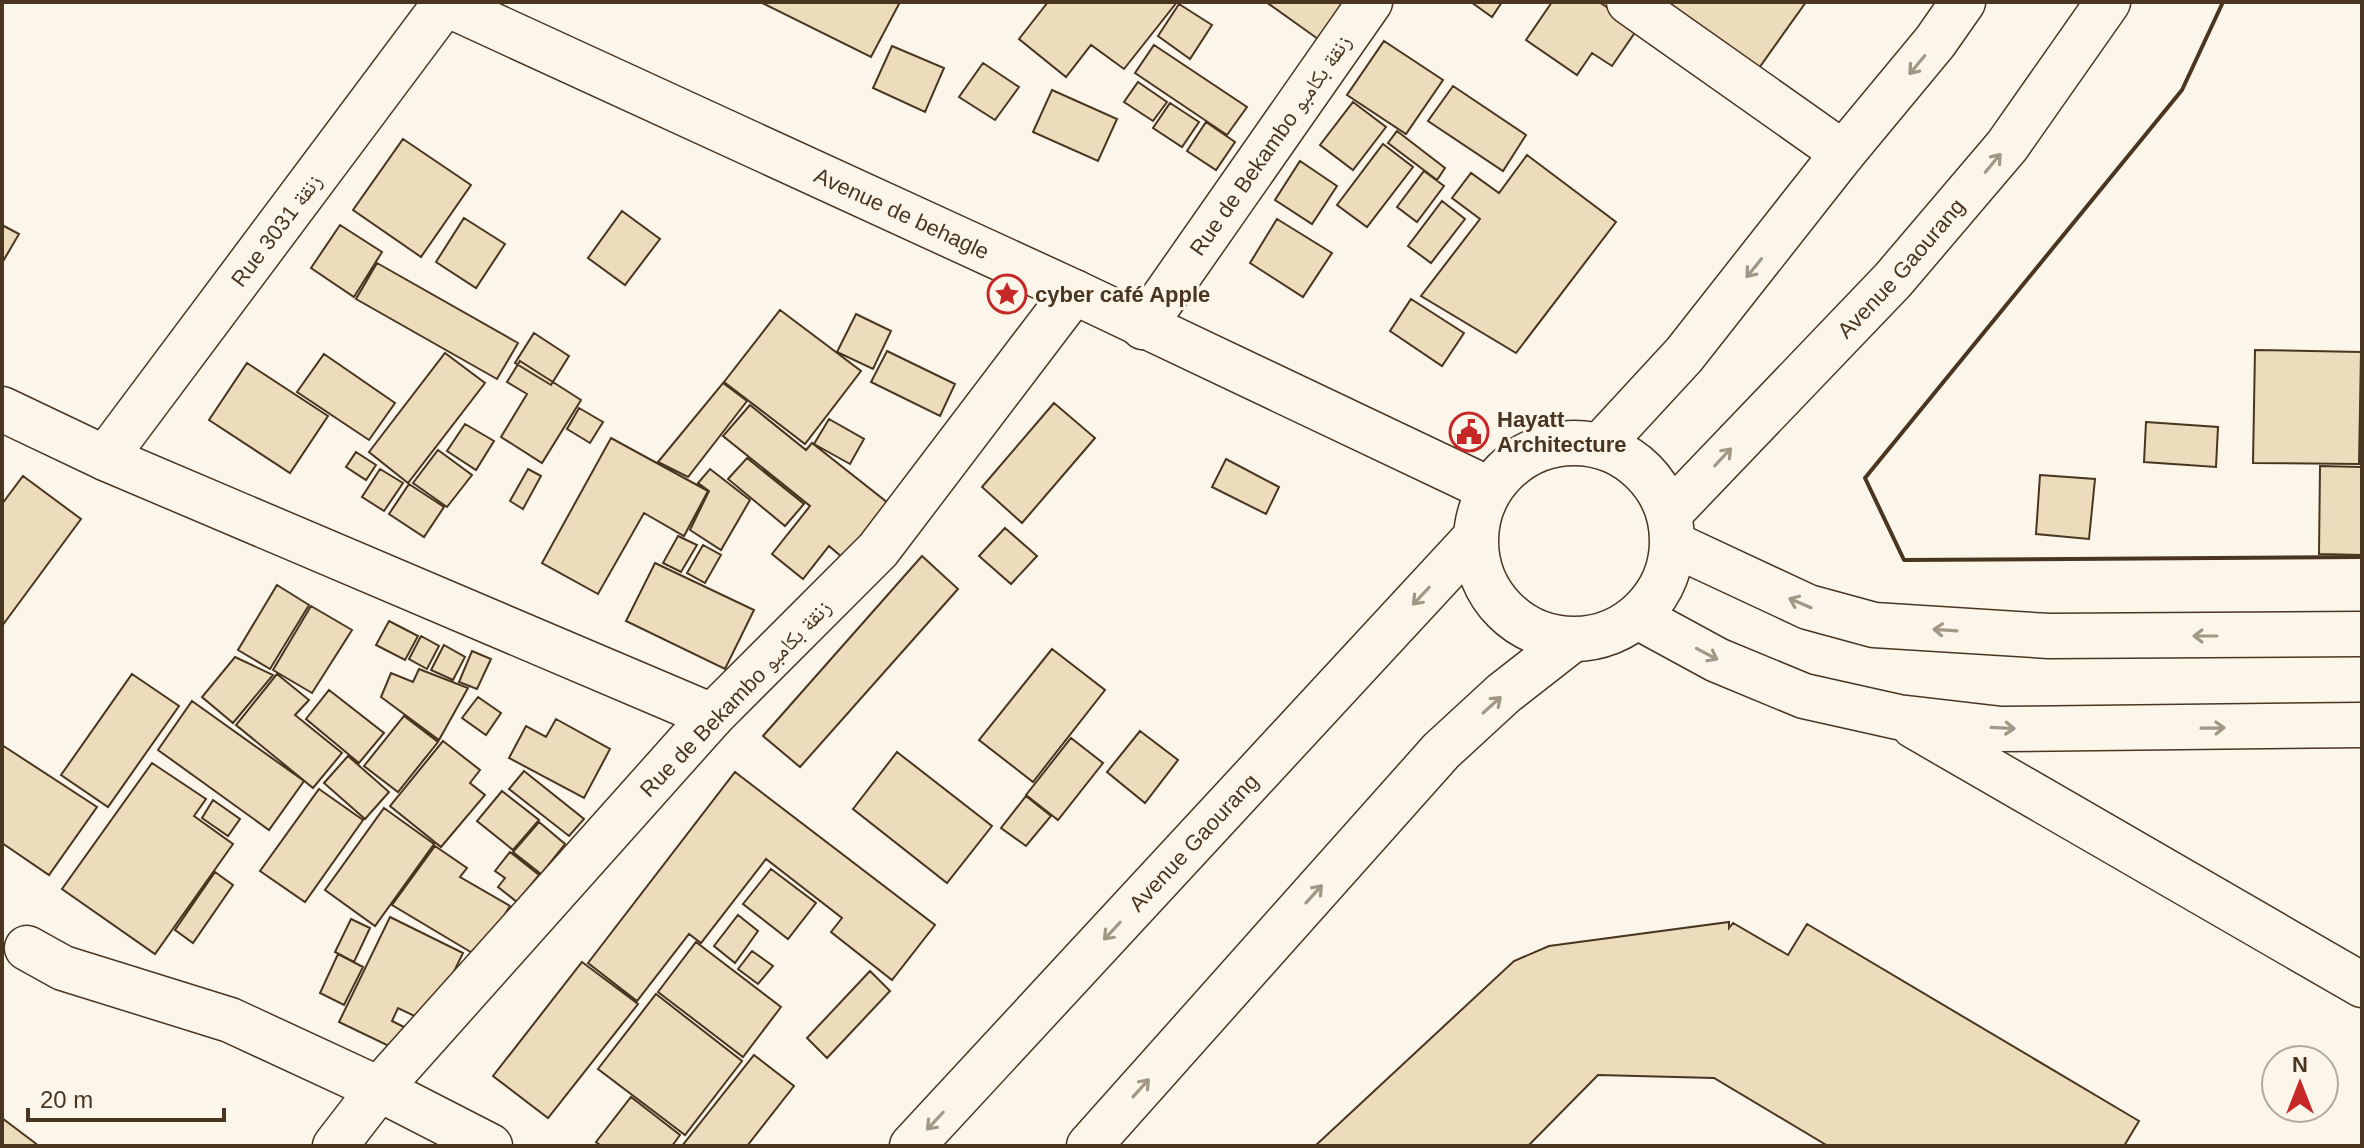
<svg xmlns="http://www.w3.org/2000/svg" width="2364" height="1148" viewBox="0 0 2364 1148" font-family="Arial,'Noto Naskh Arabic',sans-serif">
	<rect width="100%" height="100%" fill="#fbf6e9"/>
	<!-- building -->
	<path fill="#ecdcbc" stroke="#4a3520" stroke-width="2" d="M 760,2 L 900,2 L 871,57 Z
		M 1048,2 L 1177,2 L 1124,69 L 1091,45 L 1066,77 L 1019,39 Z
		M 1266,2 L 1347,2 L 1318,39 Z
		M 1471,2 L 1502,2 L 1492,17 Z
		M 1552,2 L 1599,2 L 1638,28 L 1612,66 L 1592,53 L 1577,75 L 1526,40 Z
		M 1664,2 L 1806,2 L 1759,68 Z
		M 1179,4 L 1212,25 L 1190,59 L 1158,36 Z
		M 1384,41 L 1443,80 L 1406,134 L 1347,95 Z
		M 1154,45 L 1247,107 L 1227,135 L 1135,73 Z
		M 892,46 L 944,68 L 925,112 L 873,88 Z
		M 983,63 L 1019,87 L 995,120 L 959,97 Z
		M 1138,82 L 1167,102 L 1153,121 L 1124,102 Z
		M 1453,86 L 1526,135 L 1503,171 L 1428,121 Z
		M 1052,90 L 1117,119 L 1098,161 L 1033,132 Z
		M 1353,102 L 1386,127 L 1353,170 L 1320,145 Z
		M 1170,103 L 1199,122 L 1182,147 L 1153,128 Z
		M 1206,122 L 1235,142 L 1216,170 L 1187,151 Z
		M 1397,131 L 1445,168 L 1437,180 L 1388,143 Z
		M 403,139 L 471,185 L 421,257 L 353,210 Z
		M 1383,144 L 1413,167 L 1367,227 L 1337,205 Z
		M 1527,155 L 1616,222 L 1516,353 L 1421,296 L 1480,219 L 1452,198 L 1471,173 L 1499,193 Z
		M 1300,161 L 1337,186 L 1312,224 L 1275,200 Z
		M 1424,171 L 1444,186 L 1417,222 L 1397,207 Z
		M 1442,201 L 1465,219 L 1431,263 L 1408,246 Z
		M 622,211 L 660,239 L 625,285 L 588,258 Z
		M 464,218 L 505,244 L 476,288 L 436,262 Z
		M 1277,219 L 1332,253 L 1303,297 L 1250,263 Z
		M 2,225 L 19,234 L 2,263 Z
		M 340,225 L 382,252 L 354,297 L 311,268 Z
		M 377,263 L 518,343 L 497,379 L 356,299 Z
		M 1411,299 L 1464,333 L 1442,366 L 1390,331 Z
		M 780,310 L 861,371 L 805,444 L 724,382 Z
		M 856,314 L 891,331 L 873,369 L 837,352 Z
		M 534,333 L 569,356 L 551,385 L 515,363 Z
		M 2255,350 L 2361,352 L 2359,464 L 2253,463 Z
		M 887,351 L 955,384 L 940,416 L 871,382 Z
		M 445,353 L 485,383 L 408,483 L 369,452 Z
		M 324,354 L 395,403 L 369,440 L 297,392 Z
		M 520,361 L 581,400 L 542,463 L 501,437 L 527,394 L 507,382 Z
		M 247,363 L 328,416 L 290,473 L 209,420 Z
		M 723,383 L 747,401 L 688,477 L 658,462 Z
		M 1054,403 L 1095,438 L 1022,523 L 982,487 Z
		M 750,405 L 806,450 L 812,443 L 888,503 L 843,558 L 829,546 L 803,579 L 772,554 L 810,506 L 723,436 Z
		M 579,408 L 603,422 L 590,443 L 567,429 Z
		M 829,419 L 864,439 L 850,464 L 814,444 Z
		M 2146,422 L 2218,427 L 2216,467 L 2144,462 Z
		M 465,424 L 494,441 L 476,470 L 447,451 Z
		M 611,438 L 708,491 L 684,536 L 644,513 L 598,594 L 542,563 Z
		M 438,450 L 472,475 L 447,507 L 413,483 Z
		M 356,452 L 376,465 L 366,480 L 346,467 Z
		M 747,458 L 804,504 L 785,526 L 728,479 Z
		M 1226,459 L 1279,487 L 1266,514 L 1212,487 Z
		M 2320,466 L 2362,467 L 2362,555 L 2319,554 Z
		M 380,469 L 403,483 L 384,511 L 362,497 Z
		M 528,469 L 541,476 L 523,509 L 510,501 Z
		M 710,469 L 750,500 L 721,550 L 690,530 L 709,491 L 698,483 Z
		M 2040,475 L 2095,479 L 2089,539 L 2036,534 Z
		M 23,476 L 81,519 L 2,626 L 2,504 Z
		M 409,484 L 444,507 L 424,537 L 389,514 Z
		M 1005,528 L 1037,556 L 1011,584 L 979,556 Z
		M 678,536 L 697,545 L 681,572 L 663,563 Z
		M 703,545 L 721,555 L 705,583 L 687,573 Z
		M 922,556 L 958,589 L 800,767 L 763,736 Z
		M 655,563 L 754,610 L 725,669 L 626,621 Z
		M 277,585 L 309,605 L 270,669 L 238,650 Z
		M 311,606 L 352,630 L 312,693 L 273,670 Z
		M 389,621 L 418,636 L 405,660 L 376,645 Z
		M 421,636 L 439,646 L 427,669 L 409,659 Z
		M 444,645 L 465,657 L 453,680 L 431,670 Z
		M 1052,649 L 1105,690 L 1033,782 L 979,740 Z
		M 472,651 L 491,659 L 477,689 L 459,682 Z
		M 235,657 L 273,675 L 233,723 L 202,697 Z
		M 419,669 L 468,688 L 439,740 L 381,697 L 391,673 L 413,682 Z
		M 132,674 L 179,706 L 108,807 L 61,775 Z
		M 277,674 L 309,700 L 295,715 L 342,753 L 313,788 L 236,725 Z
		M 329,690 L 384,733 L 359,763 L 306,719 Z
		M 478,697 L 501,713 L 486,735 L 462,718 Z
		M 192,701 L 304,781 L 269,830 L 158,750 Z
		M 404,716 L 438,742 L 398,792 L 364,766 Z
		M 556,719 L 610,749 L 584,798 L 509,758 L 526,726 L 546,737 Z
		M 1140,731 L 1178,760 L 1145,803 L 1107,772 Z
		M 1071,738 L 1103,763 L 1058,820 L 1026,795 Z
		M 443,741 L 480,770 L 470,783 L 485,795 L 441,847 L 390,806 Z
		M 2,745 L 97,807 L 49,875 L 2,843 Z
		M 897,752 L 992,826 L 947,883 L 853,809 Z
		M 348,756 L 389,792 L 365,819 L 324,783 Z
		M 152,763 L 206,799 L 194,816 L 233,844 L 155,954 L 62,889 Z
		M 524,771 L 584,819 L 569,836 L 509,789 Z
		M 735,772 L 935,925 L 892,980 L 831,932 L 842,918 L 766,859 L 701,943 L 689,934 L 637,1001 L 588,963 Z
		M 319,789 L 363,820 L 305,902 L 260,871 Z
		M 502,791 L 539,820 L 513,850 L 477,821 Z
		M 1026,796 L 1051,816 L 1026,846 L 1001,828 Z
		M 213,800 L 240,819 L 228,836 L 202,818 Z
		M 384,808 L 434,844 L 375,926 L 325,890 Z
		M 539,822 L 565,844 L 541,874 L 513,852 Z
		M 435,846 L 467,868 L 460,877 L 510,906 L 479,957 L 392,905 Z
		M 510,852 L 539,875 L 517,902 L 498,887 L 505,878 L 495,871 Z
		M 771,869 L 816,903 L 788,939 L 743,904 Z
		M 215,872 L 233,885 L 193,943 L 175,930 Z
		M 738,915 L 758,931 L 735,963 L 714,946 Z
		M 390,917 L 463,953 L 429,1023 L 398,1008 L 392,1021 L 404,1027 L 393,1048 L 339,1022 Z
		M 351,919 L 370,928 L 354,962 L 335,952 Z
		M 1729,922 L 1729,928 L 1733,923 L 1788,955 L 1807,924 L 2139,1121 L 2124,1146 L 1828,1146 L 1714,1078 L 1598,1075 L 1528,1146 L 1315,1146 L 1514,961 L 1549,946 Z
		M 696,942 L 781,1007 L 743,1057 L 658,992 Z
		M 752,951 L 773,966 L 758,984 L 738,969 Z
		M 338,954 L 363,967 L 344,1005 L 320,993 Z
		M 582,962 L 638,1004 L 548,1118 L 493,1076 Z
		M 870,971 L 890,991 L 827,1058 L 807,1038 Z
		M 656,994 L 742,1061 L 685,1135 L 598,1069 Z
		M 754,1055 L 794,1086 L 747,1146 L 682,1146 Z
		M 631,1097 L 680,1135 L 672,1146 L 601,1146 L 596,1142 Z
		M 2,1118 L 39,1146 L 2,1146 Z"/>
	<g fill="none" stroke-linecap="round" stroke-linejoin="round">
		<!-- minor casing -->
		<g stroke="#4a3520" stroke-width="47">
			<g id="minor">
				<path id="s1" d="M 442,2 L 1074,292 L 1489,489"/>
				<path d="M 1629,2 L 1843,153"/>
				<path d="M 1143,327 L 1370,2"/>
				<path d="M 2,409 L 105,458 L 712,716"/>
				<path d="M 105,458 L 446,2"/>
				<path d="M 1673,544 L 1808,607 L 1874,625 L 2049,636 L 2362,634"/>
				<path d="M 1638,617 L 1717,660 L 1804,696 L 1898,717 L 2001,729 L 2362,725"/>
				<path d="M 1914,726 L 2362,985"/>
				<path d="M 27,948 L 63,968 L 230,1020 L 379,1089 L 490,1146"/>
				<path d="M 335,1146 L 379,1089 L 712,716 L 878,550 L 1074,292"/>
			</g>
		</g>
		<!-- major casing -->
		<g stroke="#4a3520" stroke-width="47">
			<g id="major">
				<circle cx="1574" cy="541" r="98"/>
				<path d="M 1600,446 L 1684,355 L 1843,153 L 1935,42 L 1963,2"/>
				<path id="s2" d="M 1669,514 L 1893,280 L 2007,146 L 2108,2"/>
				<path id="s3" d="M 912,1146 L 1474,539"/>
				<path d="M 1089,1146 L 1441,751 L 1504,693 L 1572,640"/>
			</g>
		</g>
		<!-- minor -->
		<use href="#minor" stroke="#fbf6e9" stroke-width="44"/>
		<!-- major -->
		<use href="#major" stroke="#fbf6e9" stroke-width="44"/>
		<!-- wall -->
		<path stroke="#4a3520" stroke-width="4" d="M 2223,2 L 2182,90 L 1865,478 L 1904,560 L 2362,557"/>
	</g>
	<!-- one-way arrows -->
	<defs><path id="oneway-shaft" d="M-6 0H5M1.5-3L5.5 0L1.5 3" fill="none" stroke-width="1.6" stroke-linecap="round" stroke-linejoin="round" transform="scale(2)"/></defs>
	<g stroke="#a29684">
		<use href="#oneway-shaft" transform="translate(1917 65) rotate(130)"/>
		<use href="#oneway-shaft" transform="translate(1993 163) rotate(-50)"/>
		<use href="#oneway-shaft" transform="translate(1754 268) rotate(129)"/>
		<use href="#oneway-shaft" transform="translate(1723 457) rotate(-47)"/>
		<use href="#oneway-shaft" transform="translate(1421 596) rotate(133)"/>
		<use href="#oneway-shaft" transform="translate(1800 603) rotate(-157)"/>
		<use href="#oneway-shaft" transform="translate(1945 630) rotate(-176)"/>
		<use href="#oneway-shaft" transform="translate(2205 636) rotate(180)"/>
		<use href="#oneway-shaft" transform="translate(1707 654) rotate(28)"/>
		<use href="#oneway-shaft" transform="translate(1492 705) rotate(-42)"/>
		<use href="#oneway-shaft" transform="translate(2003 728) rotate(3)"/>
		<use href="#oneway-shaft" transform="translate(2213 728) rotate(-1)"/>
		<use href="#oneway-shaft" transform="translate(1314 894) rotate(-48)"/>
		<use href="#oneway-shaft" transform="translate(1112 931) rotate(133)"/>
		<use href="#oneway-shaft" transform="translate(1141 1088) rotate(-48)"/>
		<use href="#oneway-shaft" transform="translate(935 1121) rotate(133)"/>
	</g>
	<!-- icons -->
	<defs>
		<g id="sight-ring" transform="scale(2)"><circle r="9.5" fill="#fbf6e9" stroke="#c62828" stroke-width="1.5"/><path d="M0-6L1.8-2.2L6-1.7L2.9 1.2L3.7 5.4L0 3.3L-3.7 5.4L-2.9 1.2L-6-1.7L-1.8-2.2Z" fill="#c62828"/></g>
		<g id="civic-ring" transform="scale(2)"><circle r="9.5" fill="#fbf6e9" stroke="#c62828" stroke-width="1.5"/><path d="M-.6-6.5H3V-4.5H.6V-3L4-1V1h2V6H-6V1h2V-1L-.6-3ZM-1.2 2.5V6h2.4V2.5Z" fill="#c62828"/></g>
	</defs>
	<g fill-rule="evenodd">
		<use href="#sight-ring" x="1007" y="294"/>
		<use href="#civic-ring" x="1469" y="432"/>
	</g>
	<g text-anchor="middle" stroke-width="6" stroke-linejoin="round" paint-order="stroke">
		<!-- street labels -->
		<g font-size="22" fill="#4a3520" stroke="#fbf6e9">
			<text transform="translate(1270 145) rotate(-55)" y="8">Rue de Bekambo زنقة بكامبو</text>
			<text dy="8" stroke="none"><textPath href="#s1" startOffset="506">Avenue de behagle</textPath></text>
			<text transform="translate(276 230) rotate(-53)" y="8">Rue 3031 زنقة</text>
			<text dy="8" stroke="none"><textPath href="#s2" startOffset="338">Avenue Gaourang</textPath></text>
			<text transform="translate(735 698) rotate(-46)" y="8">Rue de Bekambo زنقة بكامبو</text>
			<text dy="8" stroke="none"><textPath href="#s3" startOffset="414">Avenue Gaourang</textPath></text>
		</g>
		<!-- poi labels -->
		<g font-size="22" font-weight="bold" fill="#4a3520" stroke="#fbf6e9" text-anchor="start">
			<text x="1035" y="302">cyber café Apple</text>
			<text x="1497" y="427">Hayatt<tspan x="1497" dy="25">Architecture</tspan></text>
		</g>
	</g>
	<!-- border -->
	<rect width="2364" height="1148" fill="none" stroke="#4a3520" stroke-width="8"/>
	<!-- north arrow -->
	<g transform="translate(2300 1084)"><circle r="38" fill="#fbf6e9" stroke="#b4a999" stroke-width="2"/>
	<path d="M0-6L14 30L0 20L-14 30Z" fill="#c62828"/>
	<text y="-12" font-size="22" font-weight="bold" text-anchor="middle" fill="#4a3520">N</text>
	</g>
	<!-- scale -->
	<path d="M28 1108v12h196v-12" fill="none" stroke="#4a3520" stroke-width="4"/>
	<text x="40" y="1108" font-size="24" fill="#4a3520" stroke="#fbf6e9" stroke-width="6" paint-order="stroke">20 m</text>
</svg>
